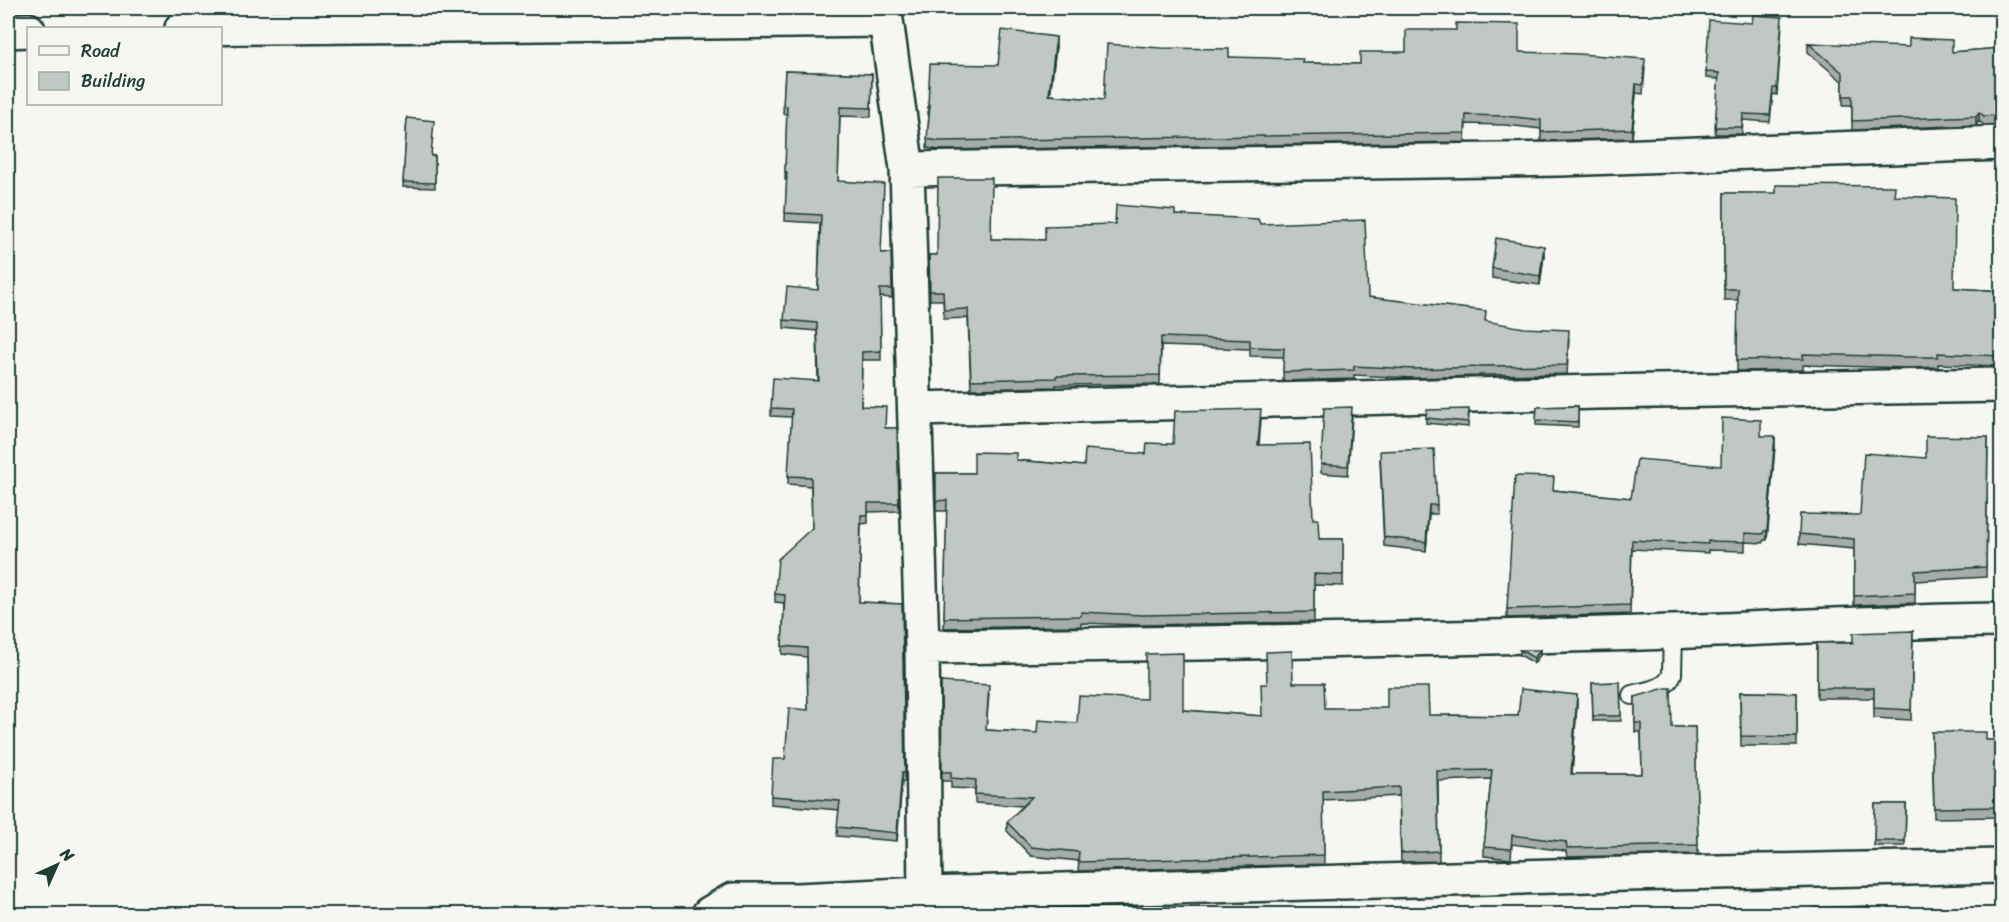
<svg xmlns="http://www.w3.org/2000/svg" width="2009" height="922" viewBox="0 0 2009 922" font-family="Sriracha,sans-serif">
	<rect width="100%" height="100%" fill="#f6f6f2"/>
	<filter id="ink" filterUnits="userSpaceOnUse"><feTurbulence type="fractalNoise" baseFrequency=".0167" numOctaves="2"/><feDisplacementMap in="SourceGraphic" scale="12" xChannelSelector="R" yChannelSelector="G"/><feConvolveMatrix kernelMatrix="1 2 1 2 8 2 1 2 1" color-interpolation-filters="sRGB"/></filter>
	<g filter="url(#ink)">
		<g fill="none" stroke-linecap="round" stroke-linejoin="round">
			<!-- service casing -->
			<g stroke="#1f3d34" stroke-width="22">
				<path id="service" d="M 1632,695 C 1646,691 1667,690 1672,674 L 1673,632"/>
			</g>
			<!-- minor casing -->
			<g stroke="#1f3d34" stroke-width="38">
				<path id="minor" d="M 882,8 L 886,20 L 907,169 L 922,647 L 925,894
					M 182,28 L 886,20
					M 8,31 L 28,30
					M 907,169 L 1560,159 L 2002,143
					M 915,409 L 1598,392 L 2002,385
					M 922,647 C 1172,644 1421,640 1671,632 C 1781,628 1891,621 2002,620
					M 709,914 L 733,900 L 797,900 L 925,894 L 1626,874 L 2002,866"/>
			</g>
			<!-- service -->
			<use href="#service" stroke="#f6f6f2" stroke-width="18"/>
			<!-- minor -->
			<use href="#minor" stroke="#f6f6f2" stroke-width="33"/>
		</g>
		<!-- wall -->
		<path fill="#a6aca8" stroke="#1f3d34" stroke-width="1.5" d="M 1752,23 L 1782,24 L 1777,95 L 1773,94 L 1770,122 L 1743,120 L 1742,134 L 1715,134 L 1719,79 L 1706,78 L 1706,72 Z
			M 1808,43 L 1952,52 L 2001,48 L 2001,124 L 1984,125 L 1979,121 L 1976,125 L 1852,130 L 1852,105 L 1843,105 L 1843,82 L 1808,52 Z
			M 1056,46 L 1050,95 L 1104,100 L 1229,57 L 1302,63 L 1360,64 L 1519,52 L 1645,68 L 1643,94 L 1636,93 L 1632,138 L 1541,141 L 1541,129 L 1505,125 L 1466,124 L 1465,142 L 939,150 L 927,148 L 929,114 L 928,114 L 928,105 L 998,65 Z
			M 785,71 L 872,74 L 871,117 L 840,116 L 838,181 L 882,253 L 891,253 L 892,298 L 880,297 L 881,360 L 862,360 L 861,406 L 886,428 L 897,428 L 899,511 L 868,512 L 868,523 L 861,524 L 859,602 L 902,604 L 905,781 L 902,781 L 897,841 L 837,836 L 839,810 L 771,804 L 771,796 L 785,759 L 808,710 L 807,657 L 782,654 L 784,603 L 775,602 L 775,594 L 812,528 L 811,486 L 788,484 L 792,417 L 771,416 L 771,408 L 818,381 L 817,331 L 784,328 L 784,320 L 818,290 L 820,223 L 785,221 L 787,180 L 785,180 L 787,114 L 783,114 Z
			M 407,118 L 431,156 L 435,156 L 435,188 L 403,187 Z
			M 1724,193 L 1895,196 L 1954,288 L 2001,291 L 2001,366 L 1938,364 L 1938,367 L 1909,368 L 1803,365 L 1803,370 L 1737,371 L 1738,300 L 1724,300 Z
			M 1175,215 L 1260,224 L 1368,297 L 1569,339 L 1567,374 L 1479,375 L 1479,376 L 1414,378 L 1354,375 L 1354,379 L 1283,381 L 1284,357 L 1250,356 L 1250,349 L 1161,346 L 1160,384 L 1056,385 L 1056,387 L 971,389 L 968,318 L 944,319 L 943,300 L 930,300 L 929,255 L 937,255 L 991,239 L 1045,240 L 1115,224 Z
			M 1544,255 L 1540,285 L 1492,278 L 1492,268 Z
			M 1578,406 L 1578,427 L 1536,425 L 1537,407 Z
			M 1469,414 L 1468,427 L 1426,423 L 1426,418 Z
			M 1352,417 L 1348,475 L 1321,473 L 1321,464 Z
			M 1261,419 L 1259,445 L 1313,519 L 1319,539 L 1343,539 L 1343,586 L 1314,585 L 1314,622 L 1142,625 L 1081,623 L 1081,626 L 944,628 L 947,511 L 936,511 L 936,473 L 974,473 L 1016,460 L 1084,466 L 1146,454 L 1173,444 Z
			M 1761,436 L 1775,445 L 1767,540 L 1764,540 L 1763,543 L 1745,542 L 1745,551 L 1708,550 L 1708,553 L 1632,549 L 1630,614 L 1507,618 L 1507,609 L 1554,490 L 1631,498 L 1721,466 Z
			M 1988,437 L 1986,577 L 1915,581 L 1915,603 L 1854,605 L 1854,549 L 1799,544 L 1799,534 L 1860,515 L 1926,458 Z
			M 1380,460 L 1437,505 L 1437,514 L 1429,514 L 1426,551 L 1384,546 Z
			M 1913,631 L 1911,720 L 1874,718 L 1874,698 L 1817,698 L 1817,643 L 1853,643 Z
			M 1520,650 L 1540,655 L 1534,663 L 1520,655 Z
			M 941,682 L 989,694 L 986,730 L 1037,733 L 1077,723 L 1183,710 L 1262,716 L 1293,683 L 1325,708 L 1429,715 L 1518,716 L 1577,704 L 1572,774 L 1642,774 L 1641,732 L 1635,732 L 1635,697 L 1672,727 L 1695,727 L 1698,854 L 1567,857 L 1566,851 L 1512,844 L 1511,859 L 1484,856 L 1484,847 L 1491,779 L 1438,781 L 1439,861 L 1401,862 L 1399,796 L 1323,800 L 1324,864 L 1078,871 L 1079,861 L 1031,856 L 1007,831 L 1007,822 L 1023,806 L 975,803 L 975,789 L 951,788 L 951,781 L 942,781 Z
			M 1620,682 L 1621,721 L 1593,721 L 1592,683 Z
			M 1740,692 L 1797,693 L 1797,746 L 1741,746 Z
			M 1932,732 L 1986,740 L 2001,740 L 2001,817 L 1934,818 Z
			M 1875,804 L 1906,804 L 1905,846 L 1874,846 Z"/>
		<!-- shaded-wall -->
		<path fill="#878c88" stroke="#1f3d34" stroke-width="1.5" d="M 1056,37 L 1056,46 L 1049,104 L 1049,95 Z
			M 1636,84 L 1636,93 L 1632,138 L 1632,129 Z
			M 1979,112 L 1979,121 L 1976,125 L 1976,116 Z
			M 1544,246 L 1544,255 L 1540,285 L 1540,276 Z
			M 1775,436 L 1775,445 L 1767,540 L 1767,531 Z
			M 1429,505 L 1429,514 L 1426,551 L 1426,542 Z
			M 1540,650 L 1540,655 L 1534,663 L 1534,658 Z
			M 1577,695 L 1577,704 L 1571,783 L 1571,774 Z
			M 902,772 L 902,781 L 897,841 L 897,833 Z"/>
		<!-- building -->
		<path fill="#c1c8c3" stroke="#1f3d34" stroke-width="1.5" d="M 1753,15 L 1782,17 L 1777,88 L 1773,88 L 1770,115 L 1743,114 L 1742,127 L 1715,127 L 1719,73 L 1706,72 L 1709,20 L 1752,23 Z
			M 1456,23 L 1519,24 L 1519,52 L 1579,54 L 1645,59 L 1643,85 L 1636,84 L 1632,129 L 1541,132 L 1541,120 L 1505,116 L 1466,115 L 1465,133 L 939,141 L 927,139 L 930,105 L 928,105 L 930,64 L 998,65 L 1002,30 L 1056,37 L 1049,95 L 1104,100 L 1107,44 L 1161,48 L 1229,49 L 1229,57 L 1303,59 L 1302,63 L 1360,64 L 1360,52 L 1406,52 L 1406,30 L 1456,30 Z
			M 1909,38 L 1952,40 L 1952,52 L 2001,48 L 2001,115 L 1984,116 L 1979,112 L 1976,116 L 1852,121 L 1852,96 L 1843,96 L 1843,73 L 1808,43 L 1909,47 Z
			M 785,71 L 872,74 L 871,108 L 840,107 L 838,181 L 884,184 L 881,253 L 891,253 L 892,289 L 880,289 L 881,351 L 862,352 L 861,406 L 886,407 L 885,428 L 897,428 L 899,503 L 868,503 L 868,515 L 861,515 L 859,602 L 902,604 L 905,772 L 902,772 L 897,833 L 837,827 L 840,801 L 771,796 L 773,759 L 785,759 L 789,708 L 808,710 L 807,648 L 782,646 L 785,595 L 775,594 L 778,559 L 812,528 L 811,477 L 788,476 L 792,409 L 771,408 L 773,378 L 819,381 L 817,323 L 784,320 L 787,287 L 818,290 L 821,215 L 785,213 L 787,172 L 785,172 L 787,106 L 783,106 Z
			M 407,118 L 434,121 L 431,156 L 435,156 L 435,183 L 403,182 Z
			M 938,178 L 992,178 L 991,239 L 1045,240 L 1045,226 L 1115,224 L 1116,205 L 1175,210 L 1175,215 L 1258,219 L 1260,224 L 1365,220 L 1368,297 L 1486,311 L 1485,321 L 1524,328 L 1569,330 L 1567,365 L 1479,366 L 1479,367 L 1414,369 L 1354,366 L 1354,370 L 1283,372 L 1284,348 L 1250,347 L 1250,340 L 1161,337 L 1160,375 L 1056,376 L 1056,378 L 971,380 L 968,309 L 944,310 L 943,291 L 930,291 L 929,255 L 937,255 Z
			M 1776,185 L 1895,186 L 1894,196 L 1955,198 L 1954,288 L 2001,291 L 2001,356 L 1938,353 L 1938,357 L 1909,357 L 1803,354 L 1803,359 L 1737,360 L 1738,289 L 1724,289 L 1724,193 L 1776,193 Z
			M 1496,238 L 1544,246 L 1540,276 L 1492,268 Z
			M 1578,406 L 1578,422 L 1536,420 L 1537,407 Z
			M 1352,407 L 1348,466 L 1321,464 L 1324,408 Z
			M 1261,409 L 1258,445 L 1310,444 L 1313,519 L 1318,519 L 1319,539 L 1343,539 L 1343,575 L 1314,574 L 1314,612 L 1142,615 L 1081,612 L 1081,616 L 944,618 L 947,500 L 936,501 L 936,473 L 974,473 L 974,452 L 1016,453 L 1016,460 L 1084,466 L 1085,449 L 1146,454 L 1147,443 L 1173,444 L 1175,411 Z
			M 1469,409 L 1468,422 L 1426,418 L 1427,410 Z
			M 1722,418 L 1761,420 L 1761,436 L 1775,436 L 1767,531 L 1764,531 L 1763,534 L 1745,533 L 1745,542 L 1708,541 L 1708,544 L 1632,540 L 1630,605 L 1507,609 L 1515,476 L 1554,477 L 1553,490 L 1631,498 L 1637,459 L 1721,466 Z
			M 1926,436 L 1988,437 L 1986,567 L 1915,571 L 1915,593 L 1854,596 L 1854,539 L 1799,534 L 1800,514 L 1860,515 L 1864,453 L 1926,458 Z
			M 1434,449 L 1437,505 L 1429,505 L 1426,542 L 1384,537 L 1380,451 Z
			M 1913,631 L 1911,710 L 1874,708 L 1874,688 L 1817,688 L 1817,643 L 1853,643 L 1853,633 Z
			M 1520,650 L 1540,650 L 1534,658 Z
			M 1292,651 L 1293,683 L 1324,683 L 1325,708 L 1387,708 L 1387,687 L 1428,687 L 1429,715 L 1518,716 L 1521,689 L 1577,695 L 1571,774 L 1642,774 L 1641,723 L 1635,723 L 1635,697 L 1665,688 L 1671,688 L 1672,727 L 1695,727 L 1698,845 L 1567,848 L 1566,842 L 1512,835 L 1511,849 L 1484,847 L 1492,770 L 1437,771 L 1439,851 L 1401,853 L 1399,787 L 1323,791 L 1324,855 L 1078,862 L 1079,852 L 1031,847 L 1007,822 L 1032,797 L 975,794 L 976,780 L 951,778 L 951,772 L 942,772 L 941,682 L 989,685 L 986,730 L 1037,733 L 1038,720 L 1077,723 L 1079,696 L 1146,699 L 1146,654 L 1183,653 L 1183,710 L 1262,716 L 1261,684 L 1267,684 L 1266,652 Z
			M 1620,682 L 1621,716 L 1593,716 L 1592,683 Z
			M 1740,692 L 1797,693 L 1797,737 L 1741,736 Z
			M 1932,732 L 1986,732 L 1986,740 L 2001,740 L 2001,807 L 1934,808 Z
			M 1875,804 L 1906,804 L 1905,841 L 1874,841 Z
			M 1868,906 L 1869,915 L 1814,915 L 1813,908 Z
			M 1563,910 L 1563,915 L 1509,915 L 1508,912 Z"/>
	</g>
	<!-- margin -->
	<rect width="2009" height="922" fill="none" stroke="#f6f6f2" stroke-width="30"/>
	<rect x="15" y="15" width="1979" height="892" fill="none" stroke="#1f3d34" stroke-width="2" filter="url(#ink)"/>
	<!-- legend -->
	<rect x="27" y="27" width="195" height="78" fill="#f6f6f2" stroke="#a0aca6" stroke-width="1.5"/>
	<rect x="39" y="46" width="30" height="9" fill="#f6f6f2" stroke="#a0aca6" stroke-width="1.5"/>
	<text x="81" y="57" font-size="18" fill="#1f3d34">Road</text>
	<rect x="39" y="72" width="30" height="18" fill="#c1c8c3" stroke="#a0aca6" stroke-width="1.5"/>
	<text x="81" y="87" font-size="18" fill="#1f3d34">Building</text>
	<!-- north arrow -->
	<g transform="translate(57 865) rotate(45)" stroke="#f6f6f2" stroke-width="4.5" paint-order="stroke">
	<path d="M0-4.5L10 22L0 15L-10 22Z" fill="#1f3d34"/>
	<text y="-9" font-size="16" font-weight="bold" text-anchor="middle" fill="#1f3d34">N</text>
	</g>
</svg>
